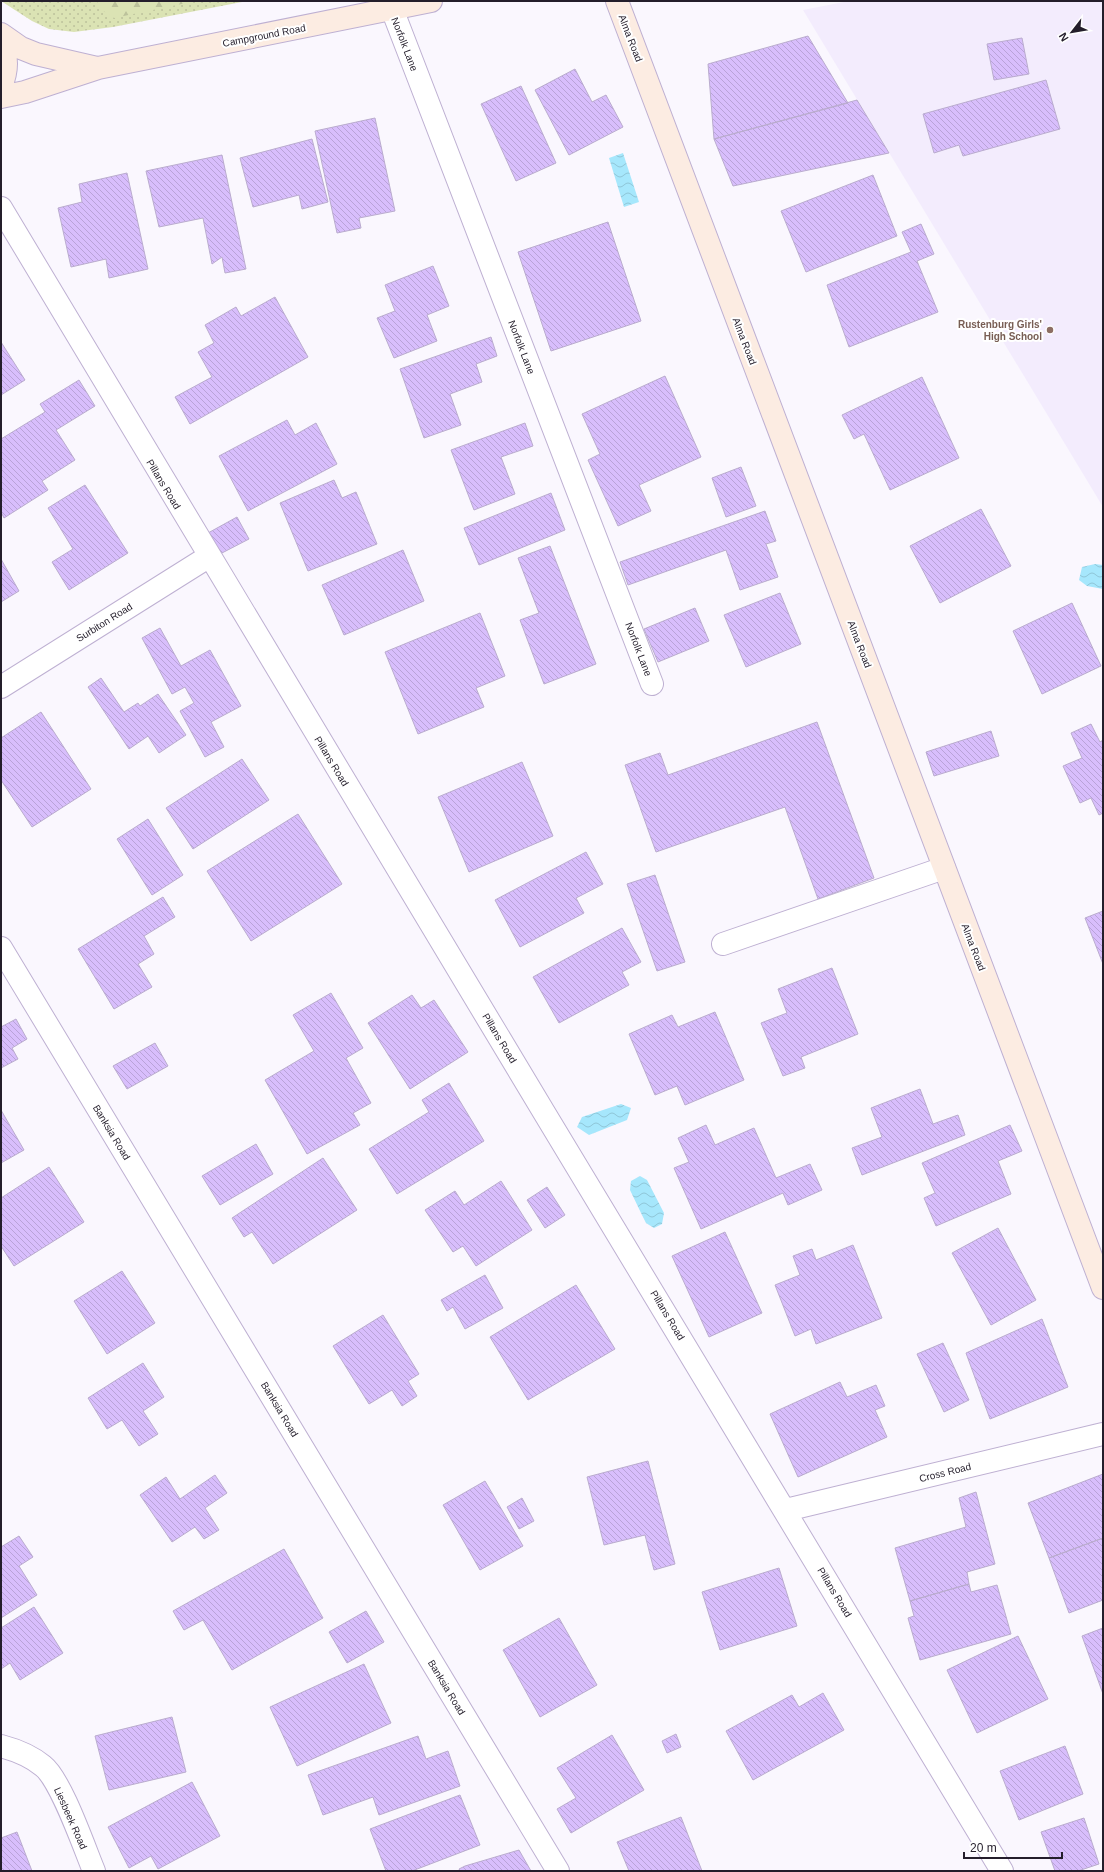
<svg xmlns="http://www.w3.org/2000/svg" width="1104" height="1872" viewBox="0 0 1104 1872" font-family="Arial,sans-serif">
	<defs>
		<pattern id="grass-dots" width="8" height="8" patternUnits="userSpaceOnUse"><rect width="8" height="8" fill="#dbe3b4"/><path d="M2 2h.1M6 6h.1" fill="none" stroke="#bcc29b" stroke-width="1.8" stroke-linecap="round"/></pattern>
		<pattern id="forest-firs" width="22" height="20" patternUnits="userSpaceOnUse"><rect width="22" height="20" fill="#dbe3b4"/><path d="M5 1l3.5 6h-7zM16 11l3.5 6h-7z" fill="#bcc29b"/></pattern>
		<pattern id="water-waves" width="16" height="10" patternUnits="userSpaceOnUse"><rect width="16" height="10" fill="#a6e7fc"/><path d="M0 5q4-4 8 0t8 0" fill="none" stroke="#8fc6d8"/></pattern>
		<pattern id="building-back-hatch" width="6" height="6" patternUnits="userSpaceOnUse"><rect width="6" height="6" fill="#d8befc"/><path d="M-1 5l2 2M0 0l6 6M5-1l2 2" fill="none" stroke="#b9a3d8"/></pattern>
	</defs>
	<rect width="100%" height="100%" fill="#faf7fe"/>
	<!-- built -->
	<path fill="#f3ecfd" d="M 849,1 L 1103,1 L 1103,507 L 803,10 Z"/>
	<!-- grass -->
	<path fill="url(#grass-dots)" d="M 1,1 L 247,1 L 113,27 L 74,32 L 49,29 L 32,21 Z"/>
	<!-- forest -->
	<path fill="url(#forest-firs)" d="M 97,1 L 196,1 L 114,18 L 100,9 Z"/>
	<!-- water -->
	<path fill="url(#water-waves)" d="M 623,153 L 639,202 L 624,207 L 609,158 Z
		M 1095,564 L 1103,565 L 1103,589 L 1087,586 L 1079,580 L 1082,567 Z
		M 621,1104 L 631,1108 L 627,1120 L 589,1135 L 577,1127 L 582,1117 Z
		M 640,1176 L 647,1180 L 664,1213 L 662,1224 L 654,1228 L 646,1223 L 641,1213 L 630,1190 L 631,1181 Z"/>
	<!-- building -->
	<path fill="url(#building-back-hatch)" stroke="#baacce" d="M 808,36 L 848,103 L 714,139 L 708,64 Z
		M 1022,38 L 1029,74 L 994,80 L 987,44 Z
		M 575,69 L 592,102 L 606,95 L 623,127 L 569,155 L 535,90 Z
		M 1046,80 L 1060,129 L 963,156 L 959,145 L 934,153 L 923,114 Z
		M 521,86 L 556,163 L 516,181 L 481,104 Z
		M 857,100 L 889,153 L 733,186 L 714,139 Z
		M 375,118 L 395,211 L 359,218 L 361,228 L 337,233 L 315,131 Z
		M 312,139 L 328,202 L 302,209 L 299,195 L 253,207 L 240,158 Z
		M 222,155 L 246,269 L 225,273 L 222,257 L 212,264 L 203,218 L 159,227 L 146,171 Z
		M 127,173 L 148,269 L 109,278 L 106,259 L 71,267 L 58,208 L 82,202 L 79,184 Z
		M 873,175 L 897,236 L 806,272 L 781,211 Z
		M 608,222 L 641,321 L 551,351 L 518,252 Z
		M 921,224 L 934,254 L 917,261 L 938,312 L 849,347 L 827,285 L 911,252 L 902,232 Z
		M 433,266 L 449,306 L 427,315 L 437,341 L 394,358 L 377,318 L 395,311 L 385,285 Z
		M 275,297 L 308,357 L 190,424 L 175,397 L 212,377 L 198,352 L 214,343 L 205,325 L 236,307 L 241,316 Z
		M 491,337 L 497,356 L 476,364 L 482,382 L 450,394 L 461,425 L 424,438 L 400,369 Z
		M 1,342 L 25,380 L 1,395 Z
		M 665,376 L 701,457 L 639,485 L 651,511 L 618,526 L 588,460 L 600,454 L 582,414 Z
		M 922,377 L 959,458 L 890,490 L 864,434 L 854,439 L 842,415 Z
		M 79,380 L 95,406 L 56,430 L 75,460 L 42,481 L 48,490 L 4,518 L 1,512 L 1,439 L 45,412 L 40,404 Z
		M 287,420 L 295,435 L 316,423 L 337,464 L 248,511 L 219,456 Z
		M 525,423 L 533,446 L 501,457 L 515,494 L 474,510 L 451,450 Z
		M 741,467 L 756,506 L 726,517 L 712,478 Z
		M 334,480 L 342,498 L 356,492 L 377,544 L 308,571 L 280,503 Z
		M 85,485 L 128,553 L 69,590 L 52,562 L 73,549 L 48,508 Z
		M 551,493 L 565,530 L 479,565 L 464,528 Z
		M 981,509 L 1011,566 L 940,603 L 910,546 Z
		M 765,511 L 776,541 L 766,544 L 778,577 L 740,590 L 726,550 L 628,585 L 620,562 Z
		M 237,517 L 249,539 L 220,554 L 208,533 Z
		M 550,546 L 596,664 L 544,684 L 520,620 L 539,613 L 518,558 Z
		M 403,550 L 424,601 L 344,635 L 322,585 Z
		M 1,559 L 19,591 L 1,602 Z
		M 780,593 L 801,644 L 746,667 L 724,615 Z
		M 1072,603 L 1101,666 L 1042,694 L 1013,631 Z
		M 695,608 L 709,641 L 658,662 L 644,629 Z
		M 480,613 L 505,676 L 476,688 L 484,707 L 418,734 L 385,652 Z
		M 160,628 L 181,666 L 210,650 L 241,706 L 211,722 L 224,747 L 205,757 L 180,711 L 194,703 L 185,687 L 172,694 L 142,638 Z
		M 101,678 L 124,712 L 138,703 L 140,706 L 158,694 L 186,735 L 159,753 L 148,736 L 129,749 L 88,687 Z
		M 41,712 L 91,789 L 32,827 L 1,780 L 1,738 Z
		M 817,722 L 874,878 L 818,899 L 785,807 L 656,852 L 625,765 L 660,753 L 668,775 Z
		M 1091,724 L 1100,742 L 1103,740 L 1103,813 L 1099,815 L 1091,798 L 1080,803 L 1063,766 L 1082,758 L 1071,733 Z
		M 991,731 L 999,756 L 934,776 L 926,752 Z
		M 242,759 L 269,800 L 193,849 L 166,808 Z
		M 522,762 L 553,836 L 469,872 L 438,797 Z
		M 298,814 L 342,884 L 251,941 L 207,871 Z
		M 148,819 L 183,875 L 152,895 L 117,839 Z
		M 586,852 L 603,884 L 576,898 L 584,913 L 520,947 L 495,900 Z
		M 655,875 L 685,962 L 657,971 L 627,884 Z
		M 163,897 L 175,917 L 144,936 L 154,954 L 138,964 L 152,987 L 114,1009 L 78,949 Z
		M 1103,911 L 1103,964 L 1085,918 Z
		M 622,928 L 641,962 L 622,972 L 629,985 L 559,1023 L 533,977 Z
		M 832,968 L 858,1034 L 801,1057 L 805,1068 L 783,1076 L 761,1023 L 787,1013 L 778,989 Z
		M 331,993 L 363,1048 L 346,1058 L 371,1103 L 353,1113 L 360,1125 L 307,1154 L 265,1080 L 314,1051 L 293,1015 Z
		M 412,995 L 421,1008 L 434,1000 L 468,1052 L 410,1089 L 368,1023 Z
		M 715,1012 L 744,1080 L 685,1105 L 677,1086 L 655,1095 L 629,1034 L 672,1015 L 678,1027 Z
		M 16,1019 L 27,1039 L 12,1048 L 18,1059 L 1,1068 L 1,1027 Z
		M 155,1043 L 168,1066 L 127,1089 L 113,1066 Z
		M 449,1083 L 484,1141 L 397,1194 L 369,1149 L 429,1112 L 422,1100 Z
		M 920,1089 L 933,1124 L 958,1115 L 965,1135 L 862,1175 L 852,1148 L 882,1137 L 871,1108 Z
		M 1,1110 L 24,1150 L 1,1163 Z
		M 706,1125 L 715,1145 L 754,1128 L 776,1178 L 810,1164 L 822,1190 L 788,1205 L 783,1193 L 701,1229 L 674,1168 L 689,1162 L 678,1138 Z
		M 1010,1125 L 1022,1151 L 998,1161 L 1011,1194 L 936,1226 L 924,1198 L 935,1193 L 922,1163 Z
		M 256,1144 L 273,1174 L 220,1205 L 202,1176 Z
		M 323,1158 L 357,1210 L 273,1264 L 252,1232 L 244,1237 L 232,1218 Z
		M 49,1167 L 84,1222 L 14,1266 L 1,1246 L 1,1198 Z
		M 501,1181 L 532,1230 L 476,1266 L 463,1246 L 453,1252 L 425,1210 L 455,1191 L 464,1205 Z
		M 547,1187 L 565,1215 L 545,1228 L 527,1200 Z
		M 998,1228 L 1036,1300 L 991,1325 L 952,1253 Z
		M 725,1232 L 762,1313 L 709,1337 L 672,1256 Z
		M 853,1245 L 882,1318 L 816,1344 L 811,1329 L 795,1336 L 775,1285 L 800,1275 L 793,1256 L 812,1249 L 816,1260 Z
		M 122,1271 L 155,1323 L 107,1354 L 74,1301 Z
		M 485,1275 L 503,1308 L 465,1329 L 453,1307 L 447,1311 L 441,1300 Z
		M 576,1285 L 615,1349 L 528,1400 L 490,1337 Z
		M 383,1315 L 419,1374 L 408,1381 L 417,1396 L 402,1406 L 392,1390 L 369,1404 L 333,1346 Z
		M 1042,1319 L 1068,1387 L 990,1419 L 966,1353 Z
		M 943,1343 L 969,1400 L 944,1412 L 917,1354 Z
		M 143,1363 L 164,1397 L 143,1411 L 158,1434 L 139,1446 L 122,1420 L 107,1429 L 88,1398 Z
		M 840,1382 L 847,1397 L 876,1385 L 885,1406 L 875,1410 L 887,1437 L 798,1477 L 770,1414 Z
		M 648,1461 L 675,1564 L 654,1570 L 645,1535 L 604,1545 L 587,1477 Z
		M 1103,1474 L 1103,1538 L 1049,1558 L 1028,1503 Z
		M 215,1475 L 227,1493 L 205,1508 L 219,1530 L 204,1539 L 195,1527 L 172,1542 L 140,1495 L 166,1477 L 180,1499 Z
		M 485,1481 L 523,1546 L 480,1570 L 443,1505 Z
		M 976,1492 L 995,1564 L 967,1572 L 969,1584 L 910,1601 L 895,1548 L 966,1527 L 959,1498 Z
		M 522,1498 L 534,1521 L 519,1529 L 507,1507 Z
		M 19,1536 L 33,1557 L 19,1566 L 37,1595 L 1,1618 L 1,1547 Z
		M 1103,1538 L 1103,1600 L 1069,1613 L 1049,1558 Z
		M 284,1549 L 323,1618 L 232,1670 L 203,1620 L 184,1630 L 173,1611 Z
		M 779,1568 L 797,1626 L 720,1650 L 702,1592 Z
		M 969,1584 L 971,1592 L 997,1585 L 1011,1634 L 920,1660 L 908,1618 L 914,1616 L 910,1601 Z
		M 34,1607 L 63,1653 L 20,1680 L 10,1663 L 1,1669 L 1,1628 Z
		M 366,1611 L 384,1642 L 347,1663 L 329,1632 Z
		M 559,1618 L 597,1685 L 540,1717 L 503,1650 Z
		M 1103,1628 L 1103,1694 L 1082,1636 Z
		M 1018,1636 L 1048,1699 L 977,1733 L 947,1670 Z
		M 364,1664 L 391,1723 L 297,1766 L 270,1707 Z
		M 823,1693 L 844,1730 L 753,1780 L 726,1731 L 792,1695 L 799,1707 Z
		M 172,1717 L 186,1772 L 109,1790 L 95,1736 Z
		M 676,1734 L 681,1747 L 667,1753 L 662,1741 Z
		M 612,1735 L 644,1790 L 571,1833 L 557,1809 L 576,1798 L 557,1768 Z
		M 418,1736 L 426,1759 L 448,1751 L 460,1786 L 379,1815 L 373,1797 L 323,1815 L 308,1775 Z
		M 1065,1746 L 1083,1794 L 1019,1820 L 1000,1771 Z
		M 192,1782 L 220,1836 L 158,1869 L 151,1856 L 129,1868 L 108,1827 Z
		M 460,1795 L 480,1845 L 412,1871 L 386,1871 L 370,1829 Z
		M 681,1817 L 702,1871 L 629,1871 L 617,1842 Z
		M 1084,1818 L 1099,1864 L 1078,1871 L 1055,1871 L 1041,1832 Z
		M 17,1832 L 32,1871 L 1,1871 L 1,1838 Z
		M 519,1850 L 531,1871 L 460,1871 L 459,1869 L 465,1866 Z"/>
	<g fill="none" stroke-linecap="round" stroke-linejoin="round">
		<!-- street casing -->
		<g stroke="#beb0d2" stroke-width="24">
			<path id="street" d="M 392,9 L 652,684
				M 1,208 C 331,765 669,1316 1002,1871
				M 1,687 L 208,557
				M 723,944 L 944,868
				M 1,948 L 558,1871
				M 786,1510 L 1103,1434
				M 1,1746 C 16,1750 30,1755 43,1766 C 61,1780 84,1847 94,1871"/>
		</g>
		<!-- secondary casing -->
		<g stroke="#beb0d2" stroke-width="24">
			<path id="secondary" d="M 617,1 L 1103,1288
				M 1,34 L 21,48 L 36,54 L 97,68
				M 1,43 C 8,57 7,72 1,86
				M 1,97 L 25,92 L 98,68 L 431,1"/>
		</g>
		<!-- street -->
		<use href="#street" stroke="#fff" stroke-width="22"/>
		<!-- secondary -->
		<use href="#secondary" stroke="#fcece2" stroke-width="22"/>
	</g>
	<!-- markers -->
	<circle fill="#8d6e63" stroke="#fff" stroke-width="1.5" cx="1050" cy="330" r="4"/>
	<g text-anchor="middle" stroke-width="4" stroke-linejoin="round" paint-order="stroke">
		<!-- street labels -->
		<g font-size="10" fill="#241e2b" stroke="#fff">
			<text transform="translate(264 35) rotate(-11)" y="4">Campground Road</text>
			<text transform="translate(631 38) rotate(69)" y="4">Alma Road</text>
			<text transform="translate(405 44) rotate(69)" y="4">Norfolk Lane</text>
			<text transform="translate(745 341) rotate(69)" y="4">Alma Road</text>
			<text transform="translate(522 347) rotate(69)" y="4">Norfolk Lane</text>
			<text transform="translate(164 484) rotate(59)" y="4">Pillans Road</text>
			<text transform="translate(104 622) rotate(-32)" y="4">Surbiton Road</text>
			<text transform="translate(860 644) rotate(69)" y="4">Alma Road</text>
			<text transform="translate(639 649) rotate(69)" y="4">Norfolk Lane</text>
			<text transform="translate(332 761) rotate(59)" y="4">Pillans Road</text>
			<text transform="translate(974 947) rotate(69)" y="4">Alma Road</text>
			<text transform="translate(500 1038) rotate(59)" y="4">Pillans Road</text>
			<text transform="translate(112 1132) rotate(59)" y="4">Banksia Road</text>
			<text transform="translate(668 1315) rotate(59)" y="4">Pillans Road</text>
			<text transform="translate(280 1409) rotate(59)" y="4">Banksia Road</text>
			<text transform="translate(945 1472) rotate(-14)" y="4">Cross Road</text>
			<text transform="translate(835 1592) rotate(59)" y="4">Pillans Road</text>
			<text transform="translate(447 1687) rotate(59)" y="4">Banksia Road</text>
			<text transform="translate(71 1818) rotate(66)" y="4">Liesbeek Road</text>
		</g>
		<!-- education labels -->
		<g font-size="10" font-weight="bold" fill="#785e54" stroke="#fff" text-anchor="end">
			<text x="1042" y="328">Rustenburg Girls'<tspan x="1042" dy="12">High School</tspan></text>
		</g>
	</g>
	<!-- border -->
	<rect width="1104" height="1872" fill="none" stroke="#241e2b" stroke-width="4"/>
	<!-- north arrow -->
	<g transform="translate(1072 32) rotate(239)" stroke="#ffffff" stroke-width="3" paint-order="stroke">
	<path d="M0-3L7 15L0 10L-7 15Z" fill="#241e2b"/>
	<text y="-6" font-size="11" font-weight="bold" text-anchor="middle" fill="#241e2b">N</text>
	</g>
	<!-- scale -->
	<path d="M964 1852v6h98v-6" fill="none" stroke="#241e2b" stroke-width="2"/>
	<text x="970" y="1852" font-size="12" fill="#241e2b" stroke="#ffffff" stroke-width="3" paint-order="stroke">20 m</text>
</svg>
